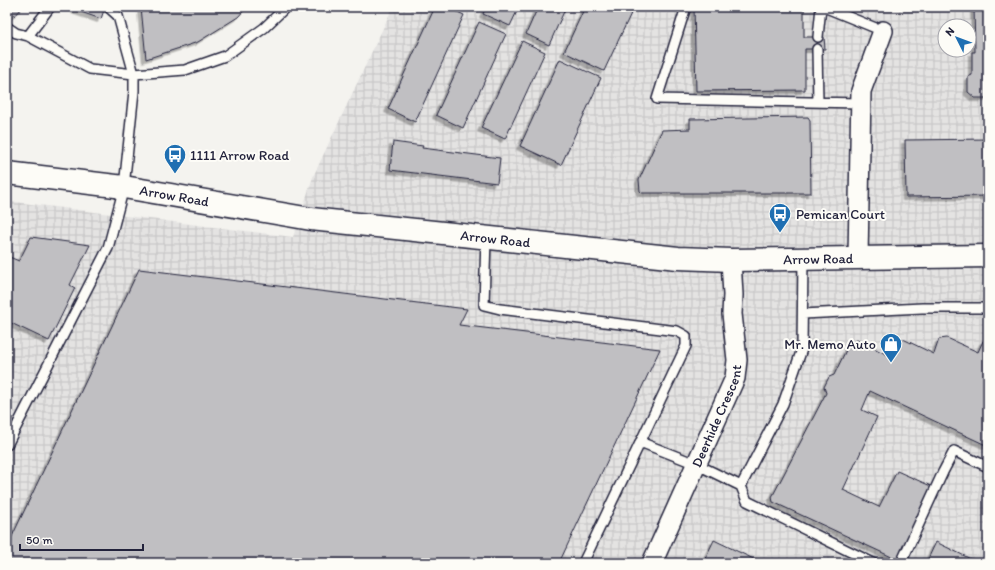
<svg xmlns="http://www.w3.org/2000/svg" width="995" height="570" viewBox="0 0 995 570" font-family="Itim,sans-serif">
	<defs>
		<pattern id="industrial-grid" width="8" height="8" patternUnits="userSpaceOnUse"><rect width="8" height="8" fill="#e4e3e2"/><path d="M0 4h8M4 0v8" fill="none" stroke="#c3c2c3"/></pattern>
		<filter id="shadow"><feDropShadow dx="-3.5" dy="3.5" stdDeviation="0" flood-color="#0004"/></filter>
	</defs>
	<rect width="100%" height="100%" fill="#f4f3ef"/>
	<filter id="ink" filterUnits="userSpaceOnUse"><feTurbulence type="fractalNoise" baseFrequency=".025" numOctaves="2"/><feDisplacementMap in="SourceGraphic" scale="8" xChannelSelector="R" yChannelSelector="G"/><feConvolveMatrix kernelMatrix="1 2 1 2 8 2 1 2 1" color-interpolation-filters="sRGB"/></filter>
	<g filter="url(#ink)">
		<!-- industrial -->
		<path fill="url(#industrial-grid)" fill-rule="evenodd" d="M 393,7 L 988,7 L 988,563 L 7,563 L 7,201 L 293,237 L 313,177 ZM 945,26 L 969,26 L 969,50 L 945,50 Z"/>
		<!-- building -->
		<path fill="#c0bfc2" stroke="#22223b" filter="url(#shadow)" d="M 8,7 L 23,7 L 15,16 Z
			M 76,7 L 105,7 L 101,19 L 75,10 Z
			M 141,7 L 247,7 L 238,17 L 198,42 L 146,59 Z
			M 435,7 L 447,7 L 464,15 L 415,122 L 388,109 Z
			M 486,7 L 519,7 L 510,26 L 483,14 Z
			M 538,7 L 566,7 L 549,45 L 526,34 Z
			M 585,7 L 634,7 L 604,71 L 564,52 Z
			M 694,7 L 804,7 L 804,37 L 824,37 L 825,49 L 805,49 L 805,90 L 696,91 Z
			M 971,7 L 988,7 L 988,98 L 975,98 L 968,92 L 968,77 L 972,75 L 972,52 L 975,52 L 974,7 Z
			M 479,22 L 506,34 L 463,128 L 436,115 Z
			M 522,41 L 545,52 L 505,139 L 481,128 Z
			M 560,59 L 601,78 L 561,165 L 520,146 Z
			M 808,117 L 810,120 L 811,193 L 642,193 L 640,191 L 639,180 L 662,130 L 690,129 L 690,119 Z
			M 988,139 L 988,196 L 906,197 L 905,140 Z
			M 393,142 L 423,146 L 422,148 L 500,158 L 497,183 L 390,170 Z
			M 31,237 L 90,245 L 70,285 L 75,288 L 49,341 L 11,323 L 7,333 L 7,256 L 19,261 Z
			M 139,269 L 467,309 L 459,325 L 660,349 L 559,563 L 7,563 L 7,547 Z
			M 901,338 L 934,354 L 939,339 L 947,338 L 978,352 L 983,341 L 988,339 L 988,446 L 870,391 L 862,410 L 877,417 L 843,490 L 879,507 L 897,471 L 933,487 L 900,557 L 896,559 L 773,502 L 772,497 L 826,393 L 824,387 L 829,377 L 834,375 L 849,344 L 857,340 L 888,355 L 894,341 Z
			M 714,540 L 762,563 L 703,563 Z
			M 936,542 L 979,563 L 926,563 Z"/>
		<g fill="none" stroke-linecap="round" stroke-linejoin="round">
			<!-- service casing -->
			<g stroke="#22223b" stroke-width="12">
				<path id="service" d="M 686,7 L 657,99 L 861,103
					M 824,7 L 883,31
					M 7,27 L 16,33 L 28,36 L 90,69 L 134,74 L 185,70 L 225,56 L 264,28 L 286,7
					M 28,36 L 50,7
					M 818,37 L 821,7
					M 817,49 L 818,102
					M 486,238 L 484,305 L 500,309 L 677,331 L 686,336 L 686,346 L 583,563
					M 803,314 L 922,308 L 988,308
					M 640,442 L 696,464 L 741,486 L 783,404 L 802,349 L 803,258
					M 7,445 L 108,248 L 124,187 L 134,91 L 134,74 L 118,16 L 108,7
					M 741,486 L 747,501 L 873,563
					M 901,563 L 943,472 L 954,451 L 988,467"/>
			</g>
			<!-- minor casing -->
			<g stroke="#22223b" stroke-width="22">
				<g id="minor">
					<path d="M 858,257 L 861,91 L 883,31"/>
					<path id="s1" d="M 652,563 L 735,378 L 737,360 L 732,314 L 733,295 L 731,260"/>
				</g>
			</g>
			<!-- tertiary casing -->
			<g stroke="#22223b" stroke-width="25">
				<g id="tertiary">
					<path id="s2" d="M 7,173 L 124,187 L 311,219 L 678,258 L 731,260 L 988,256"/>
				</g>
			</g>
			<!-- service -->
			<use href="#service" stroke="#fdfcf7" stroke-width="9"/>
			<!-- minor -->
			<use href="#minor" stroke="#fdfcf7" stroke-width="19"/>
			<!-- tertiary -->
			<use href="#tertiary" stroke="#fdfcf7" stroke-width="22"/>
		</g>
	</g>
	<!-- icons -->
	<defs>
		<g id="bus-pin" transform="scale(1.15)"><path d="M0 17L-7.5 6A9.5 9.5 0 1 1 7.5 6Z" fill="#1f6fb2" stroke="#fdfcf7"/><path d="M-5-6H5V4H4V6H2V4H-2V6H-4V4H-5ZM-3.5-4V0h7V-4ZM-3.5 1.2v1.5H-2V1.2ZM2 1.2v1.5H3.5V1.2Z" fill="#fff"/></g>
		<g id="shop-pin" transform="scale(1.15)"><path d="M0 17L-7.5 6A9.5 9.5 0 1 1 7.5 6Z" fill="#1f6fb2" stroke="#fdfcf7"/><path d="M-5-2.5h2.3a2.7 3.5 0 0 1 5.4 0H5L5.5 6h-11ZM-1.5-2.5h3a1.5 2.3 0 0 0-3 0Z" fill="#fff"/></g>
	</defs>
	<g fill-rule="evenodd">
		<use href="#bus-pin" x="175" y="155"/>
		<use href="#bus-pin" x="780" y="214"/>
		<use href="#shop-pin" x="891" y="344"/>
	</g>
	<g text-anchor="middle" stroke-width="4" stroke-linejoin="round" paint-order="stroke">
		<!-- poi labels -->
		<g font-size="14" fill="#22223b" stroke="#fdfcf7" text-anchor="start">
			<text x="190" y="160">1111 Arrow Road</text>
			<text x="796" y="219">Pemican Court</text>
			<text x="876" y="349" text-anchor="end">Mr. Memo Auto</text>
		</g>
		<!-- street labels -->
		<g font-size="14" fill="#22223b" stroke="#fdfcf7">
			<text dy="5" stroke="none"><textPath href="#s2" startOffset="169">Arrow Road</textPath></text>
			<text dy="5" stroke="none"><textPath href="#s2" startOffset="493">Arrow Road</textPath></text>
			<text dy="5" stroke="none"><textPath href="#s2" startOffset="817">Arrow Road</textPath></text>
			<text dy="5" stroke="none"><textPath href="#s1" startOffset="161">Deerhide Crescent</textPath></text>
		</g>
	</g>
	<!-- margin -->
	<rect width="995" height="570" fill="none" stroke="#fdfcf7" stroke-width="24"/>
	<rect x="12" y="12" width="971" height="546" fill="none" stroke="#22223b" stroke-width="1.5" filter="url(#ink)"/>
	<!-- north arrow -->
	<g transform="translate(957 38) rotate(312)"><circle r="19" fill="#fdfcf7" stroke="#a5a5ac"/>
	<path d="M0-3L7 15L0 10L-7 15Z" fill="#1f6fb2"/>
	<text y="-6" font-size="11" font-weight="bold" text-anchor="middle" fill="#22223b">N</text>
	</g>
	<!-- scale -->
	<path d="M20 544v6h123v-6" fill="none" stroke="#22223b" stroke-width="2"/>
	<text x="26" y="544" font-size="12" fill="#22223b" stroke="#fdfcf7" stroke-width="3" paint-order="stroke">50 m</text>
</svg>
